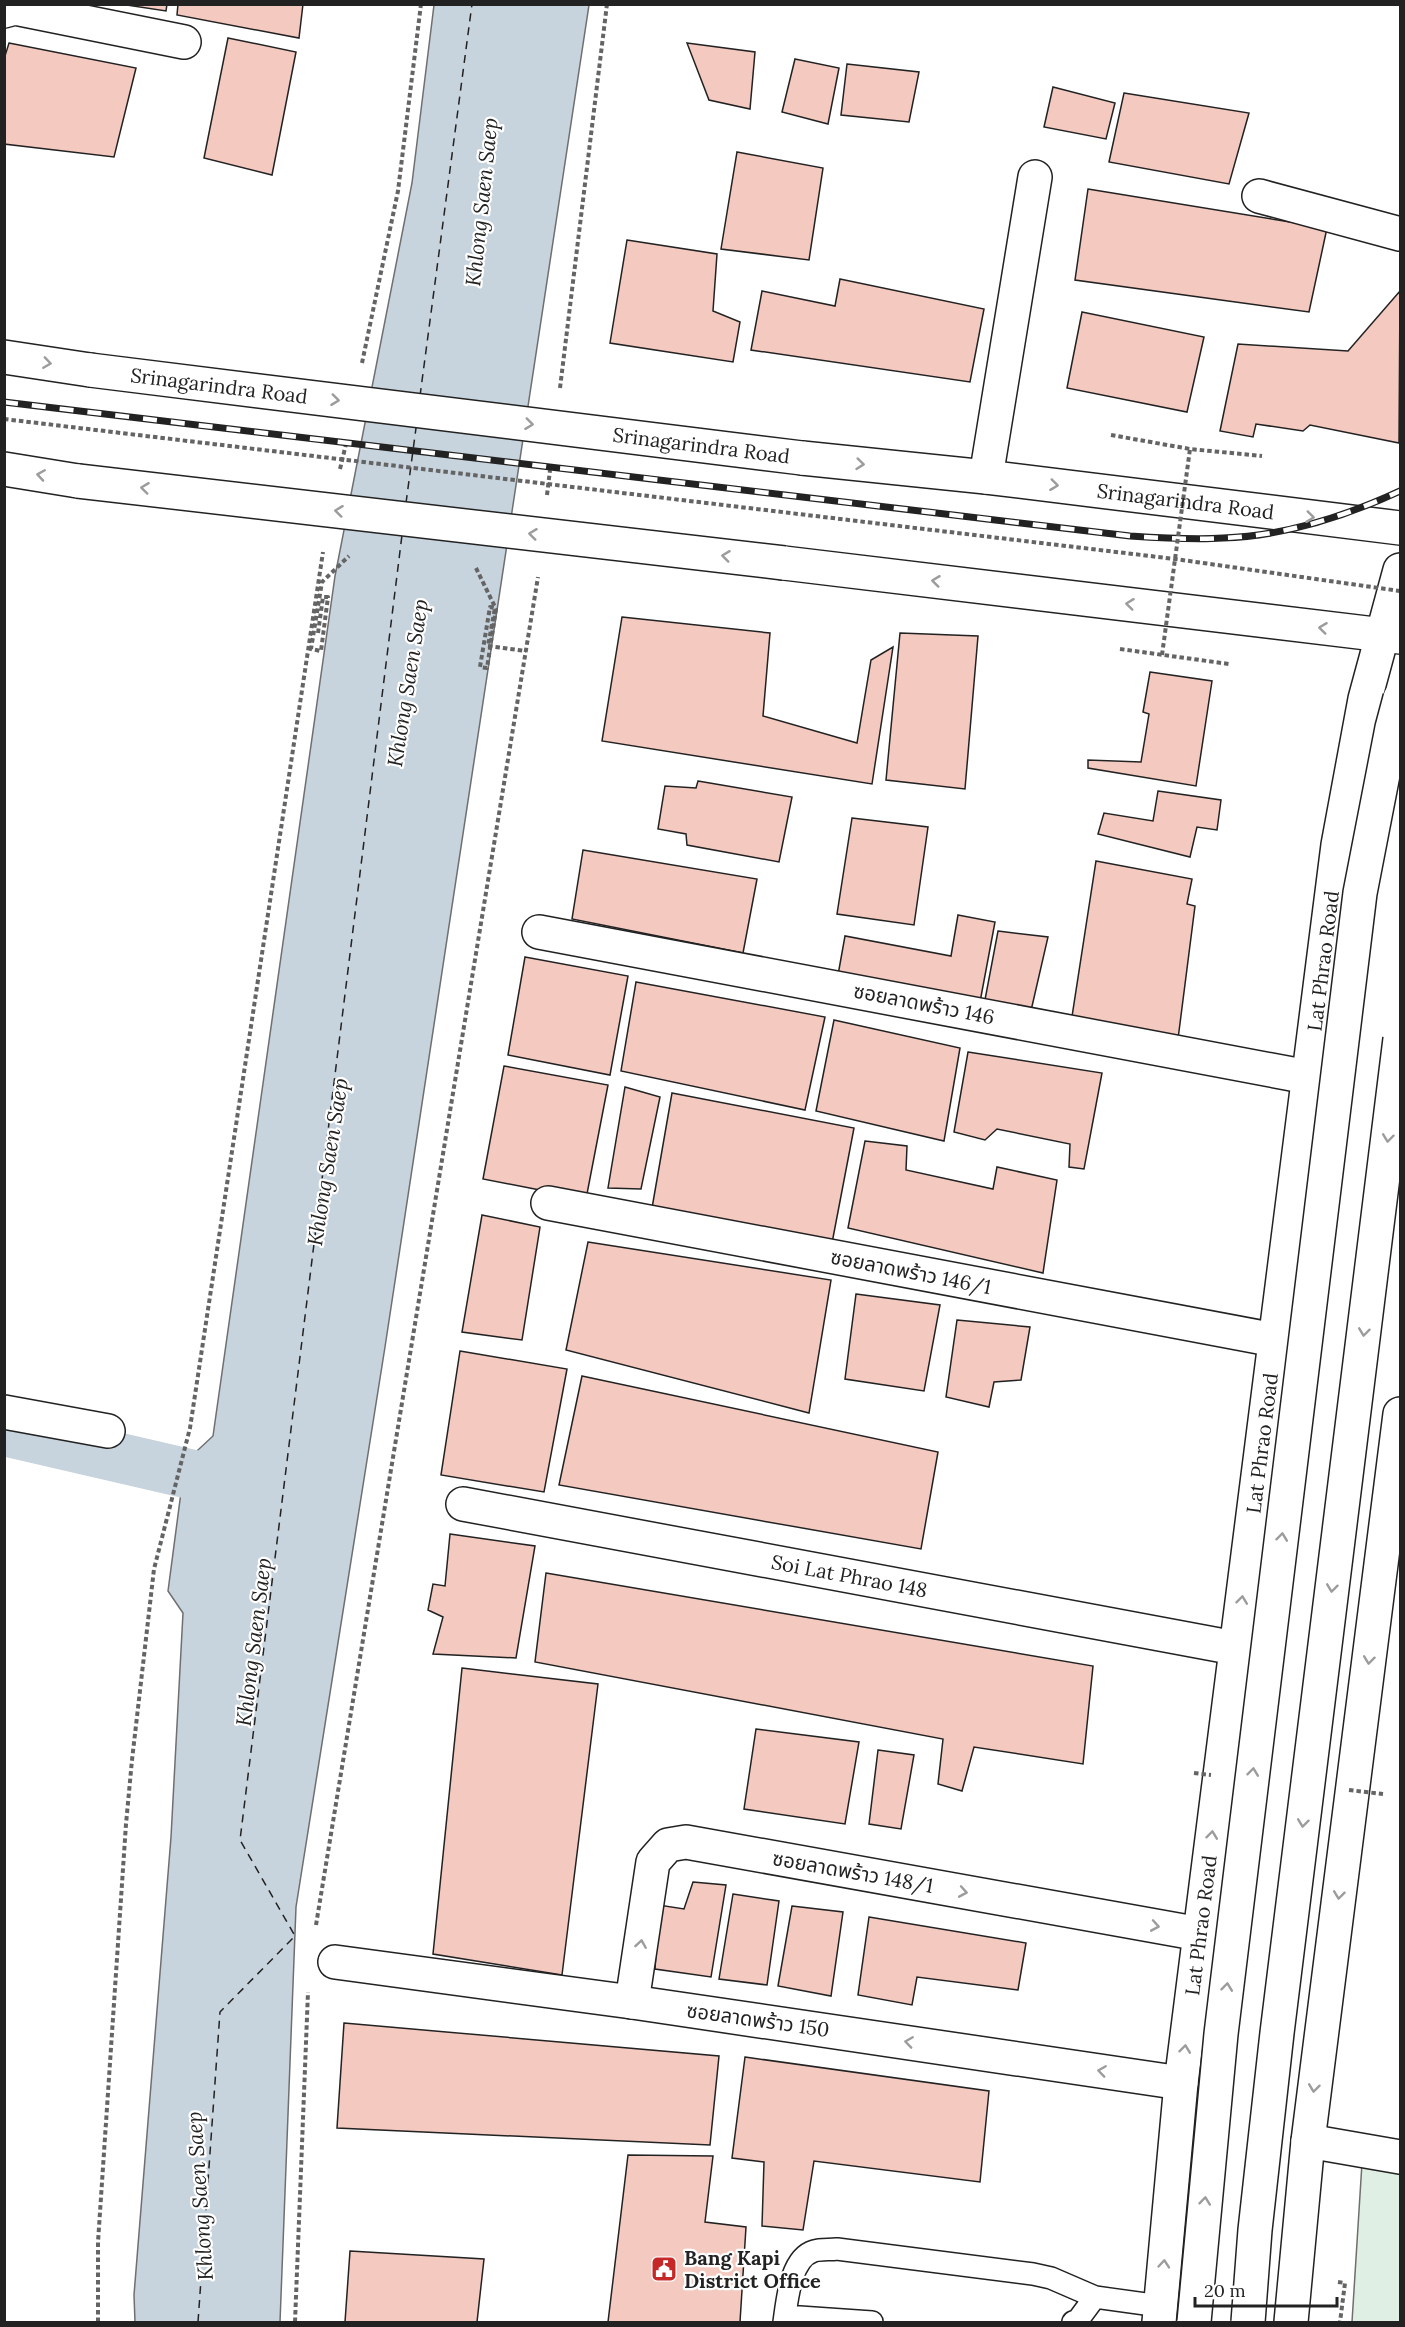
<svg xmlns="http://www.w3.org/2000/svg" width="1405" height="2327" viewBox="0 0 1405 2327" font-family="Lora,'Noto Sans Thai',serif">
	<rect width="100%" height="100%" fill="#fff"/>
	<!-- green -->
	<path fill="#e0efe3" stroke="#6f6f6f" stroke-width="1.5" d="M 1362,2163 L 1400,2167 L 1400,2322 L 1352,2322 Z"/>
	<!-- water -->
	<path fill="#c7d3dd" stroke="#6f6f6f" stroke-width="1.5" d="M 434,5 L 589,5 L 385,1347 L 296,1907 L 280,2322 L 135,2322 L 134,2295 L 171,1837 L 183,1613 L 168,1591 L 185,1462 L 213,1436 L 335,576 L 412,183 Z"/>
	<g fill="none" stroke-linecap="round" stroke-linejoin="round">
		<!-- canal -->
		<path stroke="#c7d3dd" stroke-width="50" d="M 4,1431 L 250,1488"/>
		<!-- ferry -->
		<path stroke="#222" stroke-width="1.5" stroke-dasharray="8 6" stroke-linecap="butt" d="M 420,396 L 472,4
			M 406,503 L 416,428
			M 198,2322 L 220,2012 L 295,1936 L 240,1840 L 402,535"/>
	</g>
	<!-- building -->
	<path fill="#f3c9c0" stroke="#222" stroke-width="1.5" d="M 120,4 L 167,4 L 166,11 Z
		M 178,4 L 303,4 L 299,38 L 177,15 Z
		M 228,38 L 296,52 L 272,175 L 204,158 Z
		M 9,43 L 136,68 L 114,157 L 4,144 L 4,59 Z
		M 687,43 L 755,52 L 750,109 L 709,100 Z
		M 795,59 L 839,68 L 828,124 L 782,112 Z
		M 847,64 L 919,72 L 909,122 L 841,115 Z
		M 1053,87 L 1115,103 L 1106,139 L 1044,127 Z
		M 1124,93 L 1249,113 L 1229,184 L 1109,162 Z
		M 737,152 L 823,168 L 809,260 L 721,249 Z
		M 1088,189 L 1327,228 L 1309,312 L 1075,280 Z
		M 627,240 L 717,254 L 713,311 L 740,322 L 733,362 L 610,343 Z
		M 840,279 L 984,309 L 970,382 L 751,350 L 762,291 L 835,306 Z
		M 1400,291 L 1399,443 L 1310,425 L 1303,431 L 1256,424 L 1253,437 L 1220,431 L 1238,344 L 1348,351 Z
		M 1082,312 L 1204,337 L 1187,412 L 1067,388 Z
		M 622,617 L 770,633 L 763,716 L 857,743 L 871,660 L 893,647 L 872,784 L 602,741 Z
		M 900,633 L 978,636 L 965,789 L 886,780 Z
		M 1150,672 L 1212,681 L 1196,786 L 1088,768 L 1088,760 L 1141,762 L 1149,714 L 1143,712 Z
		M 698,781 L 792,797 L 779,862 L 687,845 L 686,834 L 658,829 L 665,786 L 696,788 Z
		M 1158,791 L 1221,800 L 1217,830 L 1197,827 L 1190,857 L 1098,834 L 1104,813 L 1153,821 Z
		M 852,818 L 928,827 L 914,925 L 837,914 Z
		M 583,850 L 757,879 L 743,953 L 572,919 Z
		M 1096,861 L 1192,879 L 1187,904 L 1195,906 L 1178,1039 L 1071,1023 Z
		M 958,915 L 995,922 L 980,1002 L 838,975 L 845,936 L 951,956 Z
		M 998,931 L 1048,937 L 1030,1015 L 984,1005 Z
		M 525,957 L 628,976 L 610,1075 L 508,1055 Z
		M 636,982 L 825,1017 L 805,1110 L 621,1071 Z
		M 834,1020 L 960,1048 L 944,1141 L 816,1111 Z
		M 968,1052 L 1102,1073 L 1084,1169 L 1069,1167 L 1070,1144 L 997,1129 L 985,1140 L 954,1132 Z
		M 504,1066 L 608,1085 L 586,1199 L 483,1179 Z
		M 625,1087 L 660,1097 L 641,1189 L 608,1188 Z
		M 672,1093 L 854,1128 L 832,1243 L 652,1208 Z
		M 865,1141 L 907,1146 L 906,1170 L 993,1189 L 997,1167 L 1057,1180 L 1043,1273 L 848,1228 Z
		M 482,1215 L 540,1227 L 522,1340 L 462,1332 Z
		M 588,1242 L 831,1280 L 809,1413 L 566,1350 Z
		M 856,1294 L 940,1305 L 924,1391 L 845,1379 Z
		M 957,1320 L 1030,1327 L 1021,1380 L 994,1382 L 989,1407 L 946,1397 Z
		M 460,1351 L 567,1369 L 544,1492 L 441,1475 Z
		M 582,1376 L 938,1452 L 921,1549 L 559,1485 Z
		M 450,1534 L 535,1546 L 516,1658 L 433,1654 L 443,1617 L 428,1610 L 433,1584 L 445,1586 Z
		M 546,1573 L 1093,1666 L 1083,1764 L 974,1747 L 962,1791 L 938,1784 L 943,1739 L 535,1662 Z
		M 462,1668 L 598,1684 L 562,1975 L 433,1954 Z
		M 756,1729 L 859,1742 L 845,1824 L 744,1809 Z
		M 878,1750 L 914,1755 L 901,1829 L 869,1824 Z
		M 693,1882 L 726,1885 L 711,1977 L 655,1969 L 659,1905 L 684,1909 Z
		M 733,1894 L 779,1901 L 767,1985 L 719,1979 Z
		M 792,1906 L 843,1912 L 831,1996 L 778,1986 Z
		M 869,1917 L 1026,1943 L 1018,1990 L 917,1977 L 912,2005 L 858,1995 Z
		M 344,2023 L 719,2056 L 710,2145 L 337,2128 Z
		M 745,2057 L 989,2091 L 980,2182 L 814,2161 L 803,2230 L 762,2226 L 764,2162 L 732,2158 Z
		M 628,2155 L 713,2156 L 705,2222 L 746,2227 L 740,2322 L 608,2322 Z
		M 350,2251 L 484,2259 L 477,2322 L 345,2322 Z"/>
	<g fill="none" stroke-linecap="round" stroke-linejoin="round">
		<!-- lane casing -->
		<g stroke="#222" stroke-width="24">
			<path id="lane" d="M 785,2316 L 872,2322
				M 784,2322 C 787,2302 790,2258 814,2251 C 821,2249 830,2250 837,2249 L 1033,2274 L 1051,2278 L 1095,2297 L 1160,2306
				M 1073,2322 L 1078,2320 L 1095,2297"/>
		</g>
		<!-- street casing -->
		<g stroke="#222" stroke-width="36">
			<g id="street">
				<path d="M 4,11 L 15,8 L 184,42"/>
				<path d="M 1259,196 L 1400,234"/>
				<path d="M 986,477 L 1035,177"/>
				<path d="M 539,932 L 1308,1077"/>
				<path d="M 548,1203 L 1275,1340"/>
				<path d="M 4,1412 L 108,1431"/>
				<path id="s1" d="M 463,1504 L 1235,1648"/>
				<path d="M 335,1962 L 632,2002 L 1181,2083"/>
				<path d="M 632,2002 L 653,1862 L 668,1845 L 686,1842 L 1200,1934"/>
				<path d="M 1308,2141 L 1400,2157"/>
			</g>
		</g>
		<!-- primary casing -->
		<g stroke="#222" stroke-width="36">
			<g id="primary">
				<path d="M 4,357 L 90,370"/>
				<path id="s2" d="M 802,458 L 986,477 L 1400,528"/>
				<path d="M 4,469 L 78,481"/>
				<path d="M 784,563 L 1400,637"/>
				<path id="s3" d="M 1159,2322 L 1181,2083 L 1338,845 L 1365,699 L 1400,570"/>
				<path d="M 1291,2322 L 1308,2141 L 1400,1414"/>
			</g>
		</g>
		<!-- path -->
		<path stroke="#646464" stroke-width="4" stroke-dasharray="4.5 3" stroke-linecap="butt" d="M 362,363 L 398,191 L 421,4
			M 560,388 L 607,4
			M 1111,435 L 1190,449 L 1262,456
			M 340,469 L 346,444
			M 547,495 L 550,470
			M 488,646 L 526,651
			M 1120,649 L 1229,664
			M 316,1925 L 538,577
			M 1338,2282 L 1345,2283 L 1340,2322
			M 98,2322 L 98,2242 L 126,1824 L 132,1760 L 154,1569 L 190,1428 L 323,552
			M 295,2322 L 308,1992"/>
		<!-- lane -->
		<use href="#lane" stroke="#fff" stroke-width="21"/>
		<!-- street -->
		<use href="#street" stroke="#fff" stroke-width="33"/>
		<!-- primary -->
		<use href="#primary" stroke="#fff" stroke-width="33"/>
		<!-- rail casing -->
		<g stroke="#222" stroke-width="7">
			<path id="rail" d="M 4,402 L 1130,536 C 1161,538 1192,540 1223,538 C 1284,536 1346,516 1400,491"/>
		</g>
		<!-- rail -->
		<use href="#rail" stroke="#fff" stroke-width="4.5" stroke-dasharray="14" stroke-linecap="butt"/>
		<!-- primary-bridge casing -->
		<g stroke="#222" stroke-width="36" stroke-linecap="butt">
			<g id="primary-bridge">
				<path id="s4" d="M 90,370 L 802,458"/>
				<path d="M 78,481 L 784,563"/>
				<path d="M 1194,2322 L 1221,2034 L 1360,893 L 1392,728 L 1400,698"/>
				<path d="M 1248,2322 L 1255,2230 L 1277,2033 L 1400,1039"/>
			</g>
		</g>
		<!-- path-bridge -->
		<path stroke="#646464" stroke-width="4" stroke-dasharray="4.5 3" stroke-linecap="butt" d="M 4,419 L 1175,559 L 1400,591
			M 476,568 L 496,609 L 487,668 L 480,667 L 490,607 L 495,608 L 488,646
			M 318,633 L 323,597 L 328,597 L 321,651 L 311,649 L 322,582 L 349,556
			M 1162,655 L 1190,449
			M 1194,1773 L 1211,1775
			M 1349,1790 L 1383,1794"/>
		<!-- primary-bridge -->
		<use href="#primary-bridge" stroke="#fff" stroke-width="33"/>
	</g>
	<!-- one-way arrows -->
	<defs><path id="oneway-chevron" d="M-2-3.5L2.5 0L-2 3.5" fill="none" stroke-width="1.6" stroke-linecap="round" stroke-linejoin="round" transform="scale(1.5)"/></defs>
	<g stroke="#9c9c9c">
		<use href="#oneway-chevron" transform="translate(47 363) rotate(8)"/>
		<use href="#oneway-chevron" transform="translate(335 400) rotate(7)"/>
		<use href="#oneway-chevron" transform="translate(529 424) rotate(7)"/>
		<use href="#oneway-chevron" transform="translate(860 464) rotate(6)"/>
		<use href="#oneway-chevron" transform="translate(41 475) rotate(-171)"/>
		<use href="#oneway-chevron" transform="translate(1054 485) rotate(7)"/>
		<use href="#oneway-chevron" transform="translate(145 488) rotate(-173)"/>
		<use href="#oneway-chevron" transform="translate(339 511) rotate(-173)"/>
		<use href="#oneway-chevron" transform="translate(1310 517) rotate(7)"/>
		<use href="#oneway-chevron" transform="translate(533 534) rotate(-173)"/>
		<use href="#oneway-chevron" transform="translate(726 556) rotate(-173)"/>
		<use href="#oneway-chevron" transform="translate(936 581) rotate(-173)"/>
		<use href="#oneway-chevron" transform="translate(1130 604) rotate(-173)"/>
		<use href="#oneway-chevron" transform="translate(1323 628) rotate(-173)"/>
		<use href="#oneway-chevron" transform="translate(1388 1138) rotate(97)"/>
		<use href="#oneway-chevron" transform="translate(1364 1332) rotate(97)"/>
		<use href="#oneway-chevron" transform="translate(1282 1537) rotate(-83)"/>
		<use href="#oneway-chevron" transform="translate(1332 1588) rotate(97)"/>
		<use href="#oneway-chevron" transform="translate(1242 1600) rotate(-83)"/>
		<use href="#oneway-chevron" transform="translate(1369 1660) rotate(97)"/>
		<use href="#oneway-chevron" transform="translate(1253 1772) rotate(-83)"/>
		<use href="#oneway-chevron" transform="translate(1303 1823) rotate(97)"/>
		<use href="#oneway-chevron" transform="translate(1212 1835) rotate(-83)"/>
		<use href="#oneway-chevron" transform="translate(963 1892) rotate(10)"/>
		<use href="#oneway-chevron" transform="translate(1339 1895) rotate(97)"/>
		<use href="#oneway-chevron" transform="translate(1155 1926) rotate(10)"/>
		<use href="#oneway-chevron" transform="translate(641 1944) rotate(-81)"/>
		<use href="#oneway-chevron" transform="translate(1227 1987) rotate(-83)"/>
		<use href="#oneway-chevron" transform="translate(909 2042) rotate(-172)"/>
		<use href="#oneway-chevron" transform="translate(1185 2049) rotate(-83)"/>
		<use href="#oneway-chevron" transform="translate(1102 2071) rotate(-172)"/>
		<use href="#oneway-chevron" transform="translate(1314 2088) rotate(97)"/>
		<use href="#oneway-chevron" transform="translate(1205 2201) rotate(-84)"/>
		<use href="#oneway-chevron" transform="translate(1164 2264) rotate(-85)"/>
	</g>
	<!-- icons -->
	<defs>
		<g id="civic-square" transform="scale(1.35)"><rect x="-9" y="-9" width="18" height="18" rx="4" fill="#c62828" stroke="#fff"/><path d="M-.6-6.5H3V-4.5H.6V-3L4-1V1h2V6H-6V1h2V-1L-.6-3ZM-1.2 2.5V6h2.4V2.5Z" fill="#fff"/></g>
	</defs>
	<g fill-rule="evenodd">
		<use href="#civic-square" x="664" y="2269"/>
	</g>
	<g text-anchor="middle" stroke-width="4.5" stroke-linejoin="round" paint-order="stroke">
		<!-- street labels -->
		<g font-size="20" fill="#222" stroke="#fff">
			<text dy="7" stroke="none"><textPath href="#s4" startOffset="130">Srinagarindra Road</textPath></text>
			<text dy="7" stroke="none"><textPath href="#s4" startOffset="616">Srinagarindra Road</textPath></text>
			<text dy="7" stroke="none"><textPath href="#s2" startOffset="386">Srinagarindra Road</textPath></text>
			<text dy="7" stroke="none"><textPath href="#s3" startOffset="1371">Lat Phrao Road</textPath></text>
			<text transform="translate(924 1004) rotate(11)" y="7">ซอยลาดพร้าว 146</text>
			<text transform="translate(911 1272) rotate(11)" y="7">ซอยลาดพร้าว 146/1</text>
			<text dy="7" stroke="none"><textPath href="#s3" startOffset="885">Lat Phrao Road</textPath></text>
			<text dy="7" stroke="none"><textPath href="#s1" startOffset="393">Soi Lat Phrao 148</textPath></text>
			<text transform="translate(853 1872) rotate(10)" y="7">ซอยลาดพร้าว 148/1</text>
			<text dy="7" stroke="none"><textPath href="#s3" startOffset="399">Lat Phrao Road</textPath></text>
			<text transform="translate(758 2020) rotate(8)" y="7">ซอยลาดพร้าว 150</text>
		</g>
		<!-- poi labels -->
		<g font-size="20" font-weight="bold" fill="#222" stroke="#fff" text-anchor="start">
			<text x="684" y="2265">Bang Kapi<tspan x="684" dy="23">District Office</tspan></text>
		</g>
		<!-- water labels -->
		<g font-size="21" font-style="italic" fill="#222" stroke="#fff">
			<text transform="translate(482 202) rotate(-84)" y="7">Khlong Saen Saep</text>
			<text transform="translate(408 683) rotate(-81)" y="7">Khlong Saen Saep</text>
			<text transform="translate(328 1162) rotate(-81)" y="7">Khlong Saen Saep</text>
			<text transform="translate(254 1642) rotate(-83)" y="7">Khlong Saen Saep</text>
			<text transform="translate(200 2196) rotate(-94)" y="7">Khlong Saen Saep</text>
		</g>
	</g>
	<!-- border -->
	<rect width="1405" height="2327" fill="none" stroke="#222222" stroke-width="12"/>
	<!-- scale -->
	<path d="M1195 2297v9h142v-9" fill="none" stroke="#222222" stroke-width="3"/>
	<text x="1204" y="2297" font-size="18" fill="#222222" stroke="#ffffff" stroke-width="4.5" paint-order="stroke">20 m</text>
</svg>
